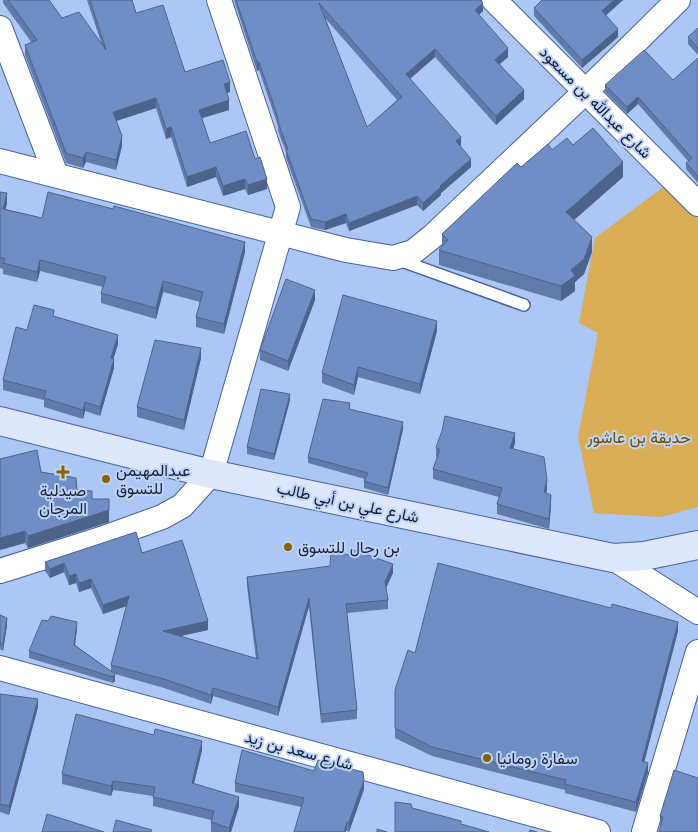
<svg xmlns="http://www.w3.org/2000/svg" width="698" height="832" viewBox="0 0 698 832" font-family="Inter,Vazirmatn,sans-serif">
	<rect width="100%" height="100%" fill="#acc6f5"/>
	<!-- green -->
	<path fill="#d9ae57" d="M 666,185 L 698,218 L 698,507 L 661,517 L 594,513 L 578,437 L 598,333 L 579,323 L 595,238 Z"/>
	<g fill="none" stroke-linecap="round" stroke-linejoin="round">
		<!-- lane casing -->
		<g stroke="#476297" stroke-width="14">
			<path id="lane" d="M 399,260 L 524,305"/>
		</g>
		<!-- street casing -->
		<g stroke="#476297" stroke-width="26">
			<path id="street" d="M 494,0 L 698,204
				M 0,28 L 56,175
				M 0,161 L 346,250 L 393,258 L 413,252 L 433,236 L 585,92 L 678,0
				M 613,558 L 698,612
				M 0,571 L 101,539 L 162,517 L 182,506 L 211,474 L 288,207 L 219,0
				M 0,668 L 598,832
				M 644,832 L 698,652"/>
		</g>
		<!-- secondary casing -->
		<g stroke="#476297" stroke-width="30">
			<path id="secondary" d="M 0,421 L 211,474 L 613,558 L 644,556 L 698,545"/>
		</g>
		<!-- lane -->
		<use href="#lane" stroke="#fff" stroke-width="11"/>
		<!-- street -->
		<use href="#street" stroke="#fff" stroke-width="24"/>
		<!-- secondary -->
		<use href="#secondary" stroke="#dde7fb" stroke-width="28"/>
	</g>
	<!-- wall -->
	<path fill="#607aaa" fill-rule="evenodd" d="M 3,0 L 49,0 L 62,18 L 101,42 L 87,0 L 132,0 L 136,13 L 185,72 L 230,92 L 227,93 L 229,110 L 202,118 L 210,143 L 255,159 L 267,189 L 248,195 L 245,189 L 223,196 L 216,177 L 187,187 L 171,137 L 166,139 L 156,108 L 116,121 L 122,146 L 116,170 L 86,162 L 83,168 L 66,163 L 25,55 L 25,45 L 32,43 L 3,3 Z
		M 234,0 L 481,0 L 483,11 L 479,15 L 508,57 L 500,64 L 524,99 L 496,125 L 435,57 L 410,79 L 461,145 L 460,146 L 471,167 L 441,193 L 441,195 L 423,211 L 417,205 L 349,231 L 346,223 L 325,230 L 311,227 L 286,158 L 286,152 L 278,131 L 278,126 L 259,70 L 257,71 ZM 325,18 L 397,100 L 367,127 Z
		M 542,0 L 623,0 L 606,15 L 618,37 L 582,68 L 534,16 L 534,8 Z
		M 698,28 L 698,55 L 688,44 L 688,37 Z
		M 698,58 L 698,183 L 686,169 L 686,163 L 688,161 L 638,104 L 627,114 L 605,92 L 605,85 L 673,80 Z
		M 573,145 L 623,177 L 574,220 L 592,252 L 584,274 L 575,282 L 575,291 L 561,301 L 439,265 L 439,250 L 442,247 L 442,234 L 521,167 L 552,150 Z
		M 0,192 L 7,204 L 5,209 L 42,218 L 245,252 L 224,334 L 196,327 L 196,317 L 200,302 L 163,292 L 156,319 L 101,303 L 101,293 L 103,287 L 40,271 L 37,282 L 3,274 L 3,269 L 0,268 Z
		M 315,300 L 288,371 L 260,360 L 260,350 Z
		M 54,316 L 118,344 L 113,359 L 114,368 L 100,416 L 85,411 L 83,419 L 44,407 L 44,400 L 3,390 L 3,380 L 27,330 Z
		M 437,331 L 420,394 L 358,377 L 354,395 L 322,383 L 322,373 Z
		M 201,358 L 184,430 L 137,417 L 137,407 Z
		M 290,400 L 274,460 L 247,454 L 247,447 Z
		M 350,410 L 403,429 L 388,495 L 364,488 L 364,481 L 365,479 L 308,463 L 308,457 Z
		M 515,443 L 513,449 L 547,490 L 546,493 L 551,505 L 549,529 L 497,514 L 497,504 L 499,497 L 433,479 L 433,469 L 437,458 L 436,457 L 436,447 Z
		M 0,459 L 41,472 L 77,490 L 92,499 L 109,522 L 28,548 L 25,543 L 0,550 Z
		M 142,553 L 208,630 L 180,636 L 256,659 L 247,586 L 247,577 L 393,573 L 386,588 L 388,600 L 388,609 L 347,613 L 357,710 L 357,719 L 321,723 L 309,606 L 278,716 L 213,696 L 211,704 L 164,688 L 115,674 L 115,681 L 113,683 L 29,658 L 29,651 L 77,629 L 75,645 L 111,671 L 111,665 L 127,606 L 103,614 L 91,588 L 79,592 L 76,583 L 69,585 L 64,572 L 50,578 L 45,571 L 45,562 Z
		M 0,615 L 7,625 L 3,651 L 0,649 Z
		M 678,631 L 644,762 L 648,772 L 636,812 L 565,793 L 565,790 L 432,756 L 395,738 L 395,690 L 415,653 Z
		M 0,694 L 38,707 L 9,815 L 0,812 Z
		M 202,750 L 194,783 L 239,806 L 231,832 L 211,832 L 211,820 L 153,806 L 153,796 L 113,790 L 111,796 L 62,784 L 62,774 Z
		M 698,778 L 660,826 L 660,816 Z
		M 235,783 L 364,789 L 349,832 L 301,807 L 235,792 Z"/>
	<!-- shaded-wall -->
	<path fill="#4e638b" d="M 479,0 L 481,0 L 481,4 L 483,3 L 483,11 L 475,18 L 475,10 Z
		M 614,0 L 623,0 L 602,19 L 602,11 Z
		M 618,29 L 618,37 L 582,68 L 582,60 Z
		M 508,48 L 508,57 L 495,68 L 495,60 Z
		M 435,49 L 435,57 L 406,82 L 406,74 Z
		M 257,62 L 259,62 L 259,70 L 257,71 Z
		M 230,82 L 230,92 L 224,94 L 224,84 Z
		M 524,90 L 524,99 L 496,125 L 496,116 Z
		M 638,97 L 638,104 L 627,114 L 627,107 Z
		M 156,98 L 156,108 L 113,122 L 113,112 Z
		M 229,100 L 229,110 L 199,119 L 199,110 Z
		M 171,127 L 171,137 L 166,139 L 166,129 Z
		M 122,136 L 122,146 L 116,170 L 116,160 Z
		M 461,137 L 461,145 L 456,150 L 456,141 Z
		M 86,152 L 86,162 L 83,168 L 83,158 Z
		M 471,159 L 471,167 L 441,193 L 441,195 L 423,211 L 423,203 L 440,186 Z
		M 623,162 L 623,177 L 566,227 L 566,212 Z
		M 216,167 L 216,177 L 187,187 L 187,177 Z
		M 245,179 L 245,189 L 223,196 L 223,186 Z
		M 267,179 L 267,189 L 248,195 L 248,185 Z
		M 7,193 L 7,204 L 3,219 L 3,209 Z
		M 417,196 L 417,205 L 349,231 L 349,223 Z
		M 346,214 L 346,223 L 325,230 L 325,222 Z
		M 592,237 L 592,252 L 584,274 L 575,282 L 575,291 L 561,301 L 561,286 Z
		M 245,242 L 245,252 L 224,334 L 224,324 Z
		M 40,260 L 40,271 L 37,282 L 37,272 Z
		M 163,281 L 163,292 L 156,319 L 156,308 Z
		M 315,290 L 315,300 L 288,371 L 288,361 Z
		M 437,321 L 437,331 L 420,394 L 420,384 Z
		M 118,335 L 118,344 L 111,367 L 111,358 Z
		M 201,348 L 201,358 L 184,430 L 184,420 Z
		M 114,359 L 114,368 L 100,416 L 100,407 Z
		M 358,367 L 358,377 L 354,395 L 354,385 Z
		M 290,394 L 290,400 L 274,460 L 274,454 Z
		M 85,402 L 85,411 L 83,419 L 83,410 Z
		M 403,422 L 403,429 L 388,495 L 388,488 Z
		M 515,433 L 515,443 L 510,458 L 510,448 Z
		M 547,480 L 547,490 L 544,502 L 544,492 Z
		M 551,495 L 551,505 L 549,529 L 549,519 Z
		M 109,499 L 109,522 L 28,548 L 28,536 Z
		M 25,531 L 25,543 L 0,550 L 0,538 Z
		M 64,563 L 64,572 L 50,578 L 50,569 Z
		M 393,564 L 393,573 L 385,590 L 385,582 Z
		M 76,574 L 76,583 L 69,585 L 69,576 Z
		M 91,579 L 91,588 L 79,592 L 79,583 Z
		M 129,596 L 129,605 L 103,614 L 103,605 Z
		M 309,598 L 309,606 L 278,716 L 278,707 Z
		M 7,618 L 7,625 L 3,651 L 3,644 Z
		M 208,621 L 208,630 L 163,640 L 163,631 Z
		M 77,622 L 77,629 L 74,651 L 74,645 Z
		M 678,622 L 678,631 L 642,771 L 642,761 Z
		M 115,674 L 115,681 L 113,683 L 113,677 Z
		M 213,688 L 213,696 L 211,704 L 211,695 Z
		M 38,699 L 38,707 L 9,815 L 9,806 Z
		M 202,741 L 202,750 L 192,792 L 192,783 Z
		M 648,763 L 648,772 L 636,812 L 636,802 Z
		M 364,780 L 364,789 L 349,832 L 349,822 Z
		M 113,781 L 113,790 L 111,796 L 111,786 Z
		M 239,797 L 239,806 L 231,832 L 229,832 L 229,828 Z
		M 347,822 L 346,832 L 344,832 Z"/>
	<!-- building -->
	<path fill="#708ec6" stroke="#4e638b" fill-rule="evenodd" d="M 8,0 L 49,0 L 62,18 L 79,12 L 106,50 L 90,0 L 132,0 L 136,13 L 163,5 L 185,72 L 223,60 L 230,82 L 224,84 L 229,100 L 199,110 L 210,143 L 246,131 L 255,159 L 260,157 L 267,179 L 248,185 L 245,179 L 223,186 L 216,167 L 187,177 L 171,127 L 166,129 L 156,98 L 113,112 L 122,136 L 116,160 L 86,152 L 83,158 L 66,153 L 25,45 L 37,40 Z
		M 236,0 L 480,0 L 483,3 L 475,10 L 508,48 L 495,60 L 524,90 L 496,116 L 435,49 L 406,74 L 461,137 L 456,141 L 471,159 L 440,186 L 441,187 L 423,203 L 417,196 L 349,223 L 346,214 L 325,222 L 311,219 L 286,150 L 288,149 L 278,122 L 278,118 L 259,62 L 257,62 ZM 319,3 L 402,97 L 367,127 Z
		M 542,0 L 614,0 L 602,11 L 618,29 L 582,60 L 534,8 Z
		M 698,28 L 698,48 L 688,37 Z
		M 644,50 L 673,80 L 698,58 L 698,176 L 686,163 L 692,158 L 638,97 L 627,107 L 605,85 Z
		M 593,128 L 623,162 L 566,212 L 592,237 L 584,259 L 571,270 L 575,276 L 561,286 L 439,250 L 448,240 L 442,234 L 517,163 L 521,167 L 548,144 L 552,150 L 567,138 L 573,145 Z
		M 0,192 L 7,193 L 3,209 L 42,218 L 48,192 L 113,209 L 114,206 L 245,242 L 224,324 L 196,317 L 203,292 L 163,281 L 156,308 L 101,293 L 106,277 L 40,260 L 37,272 L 3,263 L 5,259 L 0,257 Z
		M 286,279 L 315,290 L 288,361 L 260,350 Z
		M 343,295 L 437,321 L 420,384 L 358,367 L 354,385 L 322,373 Z
		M 34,305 L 54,310 L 53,316 L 118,335 L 111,358 L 114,359 L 100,407 L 85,402 L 83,410 L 44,398 L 46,391 L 3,380 L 16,327 L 27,330 Z
		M 155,340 L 201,348 L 184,420 L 137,407 Z
		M 261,389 L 290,394 L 274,454 L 247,447 Z
		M 323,399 L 350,403 L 349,409 L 403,422 L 388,488 L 364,481 L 368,473 L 308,457 Z
		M 445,416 L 515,433 L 510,448 L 544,457 L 547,480 L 544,492 L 551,495 L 549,519 L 497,504 L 502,488 L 433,469 L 440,450 L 436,447 L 442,431 Z
		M 37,450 L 41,472 L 76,478 L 77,490 L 92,491 L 92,499 L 109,499 L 109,510 L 28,536 L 25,531 L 0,538 L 0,459 Z
		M 136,532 L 142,553 L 182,540 L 208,621 L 163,631 L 258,659 L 247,577 L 330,566 L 331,551 L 349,555 L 351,549 L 393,564 L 385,582 L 388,600 L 346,604 L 357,710 L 321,714 L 309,598 L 278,707 L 213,688 L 211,695 L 164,679 L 111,665 L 129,596 L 103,605 L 91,579 L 79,583 L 76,574 L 69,576 L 64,563 L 50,569 L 45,562 Z
		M 438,563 L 611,608 L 612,604 L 678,622 L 642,761 L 648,763 L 636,802 L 565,784 L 566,780 L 432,747 L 395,728 L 395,690 L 408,650 L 415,653 Z
		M 0,615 L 7,618 L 3,644 L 0,643 Z
		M 51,616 L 77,622 L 74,645 L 115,674 L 113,677 L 29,651 L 42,620 L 48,621 Z
		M 0,694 L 38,699 L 9,806 L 0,804 Z
		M 76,714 L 154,735 L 155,729 L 202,741 L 192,783 L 239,797 L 229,828 L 211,822 L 214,811 L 153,797 L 155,787 L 113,781 L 111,786 L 62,774 Z
		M 242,750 L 314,771 L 318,760 L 363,772 L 364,780 L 349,822 L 347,822 L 344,832 L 294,832 L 304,798 L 235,783 Z
		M 674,770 L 698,778 L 698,832 L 659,832 L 663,817 L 660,816 Z
		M 395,802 L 411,804 L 412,808 L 461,821 L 461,824 L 489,832 L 395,832 Z
		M 47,814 L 104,832 L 42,832 Z
		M 116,820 L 152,830 L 151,832 L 113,832 Z
		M 377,829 L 387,832 L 377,832 Z
		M 530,830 L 537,832 L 529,832 Z"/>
	<!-- markers -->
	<g fill="#886300" stroke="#bfd3f7" stroke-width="2">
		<path d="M60.5 464.5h5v5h5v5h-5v5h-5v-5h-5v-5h5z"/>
		<circle cx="106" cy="479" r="5"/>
		<circle cx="288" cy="547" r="5"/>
		<circle cx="487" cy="758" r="5"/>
	</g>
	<g text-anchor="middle" stroke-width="4" stroke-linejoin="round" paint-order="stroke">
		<!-- street labels -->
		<g font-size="16" fill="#131f35" stroke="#bfd3f7">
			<text transform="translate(596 102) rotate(45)" y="6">شارع عبدالله بن مسعود</text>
			<text transform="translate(348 502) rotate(12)" y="6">شارع علي بن أبي طالب</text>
			<text transform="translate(299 750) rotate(15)" y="6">شارع سعد بن زيد</text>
		</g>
		<!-- park labels -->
		<g font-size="16" fill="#6b4c00" stroke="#bfd3f7">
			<text x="639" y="443">حديقة بن عاشور</text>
		</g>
		<!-- poi labels -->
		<g font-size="16" fill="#131f35" stroke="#bfd3f7" text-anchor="start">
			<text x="116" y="476">عبدالمهيمن<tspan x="116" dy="18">للتسوق</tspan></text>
			<text x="63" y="496" text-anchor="middle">صيدلية<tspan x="63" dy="18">المرجان</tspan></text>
			<text x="298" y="553">بن رحال للتسوق</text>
			<text x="497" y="764">سفارة رومانيا</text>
		</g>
	</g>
</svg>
